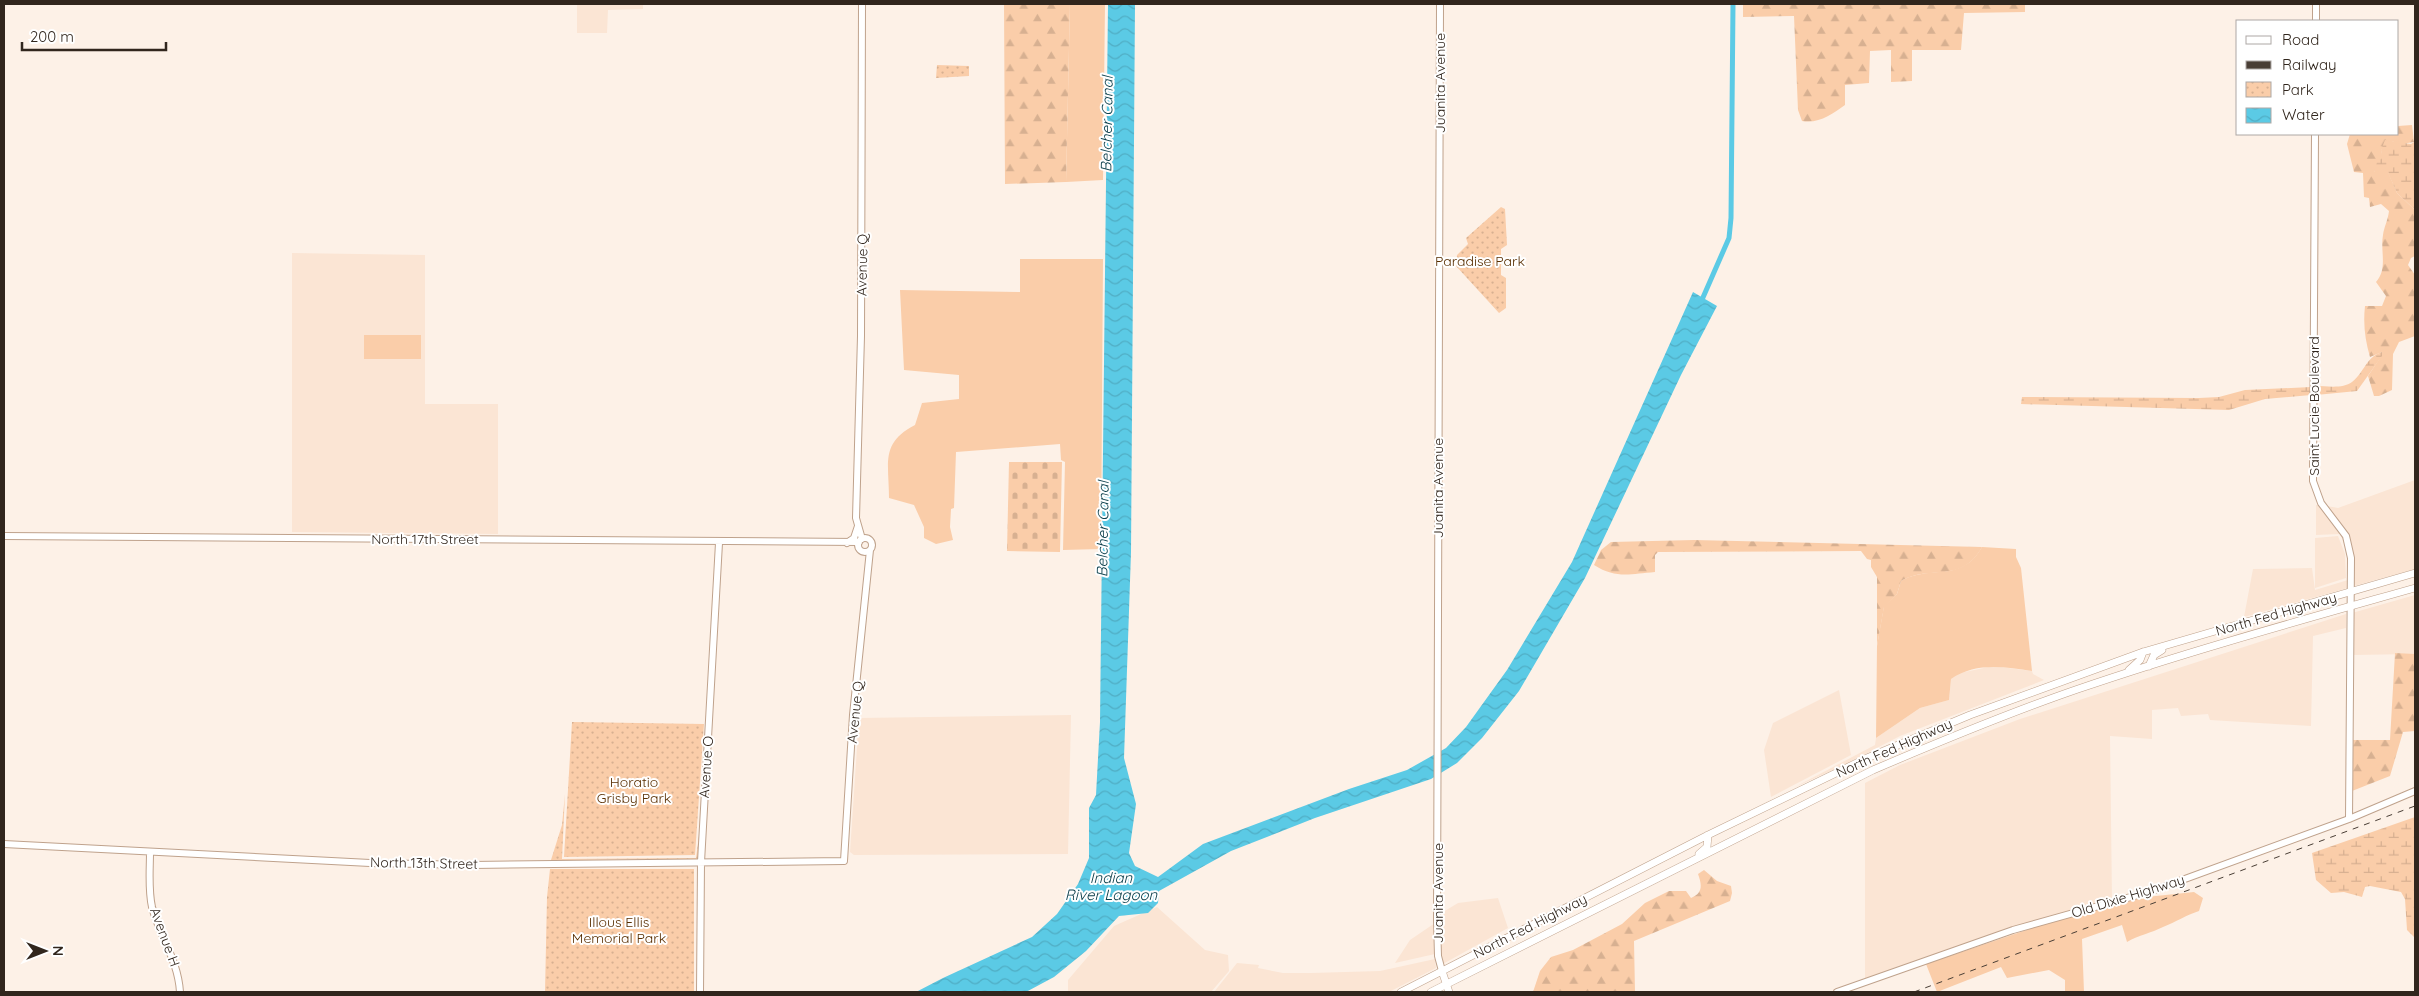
<svg xmlns="http://www.w3.org/2000/svg" width="2419" height="996" viewBox="0 0 2419 996" font-family="Quicksand,sans-serif">
	<defs>
		<pattern id="forest-firs" width="22" height="20" patternUnits="userSpaceOnUse" patternTransform="scale(1.25)"><rect width="22" height="20" fill="#facda9"/><path d="M5 1l3.5 6h-7zM16 11l3.5 6h-7z" fill="#d7b091"/></pattern>
		<pattern id="wetland-marsh" width="20" height="14" patternUnits="userSpaceOnUse" patternTransform="scale(1.25)"><rect width="20" height="14" fill="#facda9"/><path d="M1 5h8M5 5V1M11 12h8M15 12V8" fill="none" stroke="#d7b091"/></pattern>
		<pattern id="cemetery-stones" width="16" height="16" patternUnits="userSpaceOnUse" patternTransform="scale(1.25)"><rect width="16" height="16" fill="#facda9"/><path d="M2 7V4a2 2 0 0 1 4 0v3zM10 15v-3a2 2 0 0 1 4 0v3z" fill="#d7b091"/></pattern>
		<pattern id="park-dots" width="8" height="8" patternUnits="userSpaceOnUse" patternTransform="scale(1.25)"><rect width="8" height="8" fill="#facda9"/><path d="M2 2h.1M6 6h.1" fill="none" stroke="#d7b091" stroke-width="1.8" stroke-linecap="round"/></pattern>
		<pattern id="water-waves" width="16" height="10" patternUnits="userSpaceOnUse" patternTransform="scale(1.25)"><rect width="16" height="10" fill="#5bcae5"/><path d="M0 5q4-4 8 0t8 0" fill="none" stroke="#50adc4"/></pattern>
	</defs>
	<rect width="100%" height="100%" fill="#fdf1e7"/>
	<!-- built -->
	<path fill="#fbe5d4" d="M 577,4 L 643,4 L 643,9 L 608,10 L 607,33 L 577,33 Z
		M 292,253 L 425,255 L 425,404 L 498,404 L 498,534 L 292,532 Z
		M 2415,480 L 2415,569 L 2354,586 L 2349,536 L 2327,506 L 2338,508 Z
		M 2316,505 L 2320,505 L 2344,537 L 2346,548 L 2340,534 L 2316,535 Z
		M 2338,536 L 2345,554 L 2346,578 L 2315,588 L 2315,538 Z
		M 2312,568 L 2315,590 L 2348,580 L 2348,588 L 2244,617 L 2253,569 Z
		M 2415,595 L 2415,654 L 2352,655 L 2352,613 Z
		M 2346,614 L 2346,628 L 2313,636 L 2311,726 L 2210,720 L 2208,714 L 2181,716 L 2178,708 L 2152,710 L 2152,739 L 2110,736 L 2112,900 L 2012,927 L 1865,980 L 1865,783 L 1900,765 L 2020,719 Z
		M 1993,666 L 2032,671 L 2033,674 L 2044,680 L 1900,736 L 1846,764 L 1795,787 L 1875,745 L 1876,738 L 1920,708 L 1949,700 L 1951,679 L 1960,673 Z
		M 1839,690 L 1851,755 L 1771,797 L 1764,750 L 1773,723 Z
		M 1071,715 L 1068,854 L 854,855 L 850,852 L 859,718 Z
		M 1498,898 L 1508,928 L 1441,965 L 1441,915 L 1443,912 L 1458,903 Z
		M 1157,907 L 1205,950 L 1228,955 L 1229,971 L 1211,992 L 1068,992 L 1068,980 L 1114,926 Z
		M 1435,923 L 1435,954 L 1395,963 L 1410,940 Z
		M 1435,959 L 1436,968 L 1389,992 L 1214,992 L 1237,963 L 1259,965 L 1258,968 L 1283,973 L 1311,973 L 1380,971 Z"/>
	<!-- grass -->
	<path fill="#facda9" d="M 1070,4 L 1105,4 L 1103,180 L 1066,182 Z
		M 1020,259 L 1103,259 L 1101,549 L 1063,550 L 1065,462 L 1061,460 L 1060,444 L 956,452 L 954,508 L 951,509 L 950,527 L 953,540 L 936,544 L 924,538 L 924,527 L 914,505 L 889,498 C 889,463 880,443 915,425 L 922,403 L 959,399 L 959,375 L 904,370 L 900,290 L 1020,292 Z
		M 364,335 L 421,335 L 421,359 L 364,359 Z
		M 1982,547 L 2016,549 L 2016,557 L 2021,568 L 2032,671 C 2004,667 1976,662 1951,679 L 1949,700 L 1920,708 L 1876,738 L 1877,646 L 1884,606 L 1897,594 L 1901,581 C 1930,564 1961,584 1982,547 Z
		M 2194,892 L 2203,898 L 2199,911 C 2186,915 2176,922 2163,927 C 2151,933 2139,935 2127,942 L 2122,925 L 2082,939 L 2084,992 L 2065,992 L 2065,980 L 2049,970 L 2007,978 L 2001,967 L 1937,992 L 1926,964 L 2056,920 L 2137,898 Z"/>
	<!-- forest -->
	<path fill="url(#forest-firs)" d="M 1004,4 L 1070,4 L 1066,182 L 1005,184 Z
		M 1743,4 L 2025,4 L 2025,12 L 1964,13 L 1961,50 L 1912,50 L 1912,81 L 1891,82 L 1891,50 L 1870,51 L 1869,83 L 1845,85 L 1845,105 C 1832,114 1819,124 1802,121 L 1798,110 L 1794,16 L 1743,17 Z
		M 2412,125 L 2414,142 L 2401,144 L 2391,141 L 2381,150 L 2383,158 L 2374,172 L 2388,172 L 2397,193 L 2415,210 L 2415,256 L 2411,258 L 2408,265 L 2415,275 L 2415,336 L 2399,342 L 2393,354 L 2392,390 L 2379,396 L 2374,396 L 2368,376 L 2382,355 L 2382,352 L 2370,357 C 2365,340 2363,324 2365,306 L 2382,306 L 2386,296 L 2376,282 C 2388,269 2380,251 2383,235 C 2384,227 2388,220 2389,211 L 2381,204 L 2370,207 L 2369,198 L 2364,197 L 2363,173 L 2354,172 L 2347,144 L 2350,134 L 2398,134 L 2398,126 Z
		M 1694,540 L 1982,547 C 1961,585 1930,564 1901,581 L 1897,594 L 1884,607 L 1877,646 L 1877,577 L 1871,567 L 1871,560 L 1867,559 L 1861,551 L 1658,552 L 1655,555 L 1655,572 C 1630,574 1616,579 1594,565 L 1601,550 L 1611,542 Z
		M 2395,653 L 2415,654 L 2415,731 L 2403,732 L 2390,776 L 2352,791 L 2352,740 L 2390,740 Z
		M 1704,870 L 1717,881 L 1731,886 L 1732,893 L 1730,901 L 1634,941 L 1635,992 L 1533,992 L 1540,971 L 1551,957 L 1573,950 L 1622,924 L 1645,903 L 1669,891 L 1686,891 L 1691,898 C 1703,893 1702,885 1698,874 Z"/>
	<!-- wetland -->
	<path fill="url(#wetland-marsh)" d="M 2414,138 L 2415,138 L 2415,210 L 2397,193 L 2388,173 L 2374,172 L 2377,162 L 2382,158 L 2381,150 L 2385,140 L 2411,144 L 2414,142 Z
		M 2382,352 L 2382,356 L 2357,391 L 2316,395 L 2316,386 C 2327,386 2343,389 2352,382 C 2364,373 2366,357 2382,352 Z
		M 2311,387 L 2311,395 L 2265,399 L 2229,410 L 2021,404 L 2022,397 L 2199,398 L 2219,397 L 2245,390 Z
		M 2415,817 L 2415,938 L 2407,930 L 2405,899 L 2401,892 L 2370,886 L 2365,887 L 2362,897 L 2344,892 L 2331,893 L 2316,880 L 2312,853 Z"/>
	<!-- cemetery -->
	<path fill="url(#cemetery-stones)" d="M 1009,462 L 1062,462 L 1060,552 L 1007,551 Z"/>
	<!-- park -->
	<path fill="url(#park-dots)" d="M 937,65 L 969,66 L 969,76 L 936,78 Z
		M 1501,207 L 1505,209 L 1507,245 L 1501,249 L 1501,275 L 1506,278 L 1506,308 L 1499,313 L 1456,266 L 1457,255 L 1468,244 L 1466,238 Z
		M 572,722 L 704,724 L 695,855 L 564,857 Z
		M 565,794 L 562,859 L 696,858 L 700,828 L 698,859 L 551,860 L 562,825 Z
		M 550,869 L 694,869 L 694,992 L 545,992 L 547,897 Z"/>
	<!-- water -->
	<path fill="url(#water-waves)" d="M 1108,4 L 1135,4 L 1131,552 L 1124,758 L 1136,804 L 1129,853 L 1135,866 L 1158,877 L 1203,844 L 1349,789 L 1407,770 L 1446,748 L 1466,727 L 1507,670 L 1572,562 L 1693,292 L 1717,306 L 1681,375 L 1585,578 L 1519,691 L 1482,738 L 1457,763 L 1431,779 L 1315,818 L 1231,851 L 1159,891 L 1158,903 L 1148,913 L 1119,916 L 1086,951 L 1054,977 L 1026,992 L 916,992 L 943,978 L 1032,937 L 1057,914 L 1078,884 L 1089,858 L 1089,808 L 1096,795 L 1100,722 Z"/>
	<g fill="none" stroke-linecap="round" stroke-linejoin="round">
		<!-- canal -->
		<path stroke="#5bcae5" stroke-width="5" d="M 1701,302 L 1729,238 L 1731,218 L 1733,4"/>
		<!-- secondary casing -->
		<g stroke="#bfa28c" stroke-width="8">
			<path id="secondary" d="M 862,4 L 861,336 L 856,518 L 862,539
				M 1440,4 L 1437,920 L 1438,956 L 1442,971
				M 2316,21 L 2316,4
				M 2315,134 L 2313,481 L 2321,503 L 2346,536 L 2351,558 L 2349,819
				M 4,536 L 859,542
				M858 545a7 7 0 1 1 14 0a7 7 0 1 1-14 0Z
				M 847,543 L 854,538 L 858,526
				M 4,844 L 370,863 L 472,865 L 844,861 L 853,715 L 870,550
				M 150,852 C 150,870 148,889 152,907 C 160,937 178,960 180,992
				M 700,992 L 701,862 L 719,543
				M 1837,992 L 2013,930 L 2152,891 L 2349,819 L 2415,791"/>
		</g>
		<!-- primary casing -->
		<g stroke="#bfa28c" stroke-width="8">
			<path id="primary" d="M 2149,666 L 2154,655 L 2162,650
				M 2129,670 L 2140,660 L 2143,652
				M 1699,854 L 1707,847 L 1708,835
				M 1442,971 L 1449,992
				M 1401,992 L 1708,835 L 1867,758 L 1970,715 L 2143,652 L 2415,573
				M 1431,992 L 1873,770 C 1941,741 2008,713 2078,689 C 2189,651 2302,620 2415,588"/>
		</g>
		<!-- secondary -->
		<use href="#secondary" stroke="#fff" stroke-width="6"/>
		<!-- primary -->
		<use href="#primary" stroke="#fff" stroke-width="7"/>
		<!-- rail -->
		<path stroke="#493e35" stroke-width="1" stroke-dasharray="6 6" stroke-linecap="butt" d="M 1914,992 L 2415,806"/>
	</g>
	<g text-anchor="middle" stroke-width="4" stroke-linejoin="round" paint-order="stroke">
		<!-- street labels -->
		<g font-size="14" fill="#31261d" stroke="#fff">
			<text transform="translate(1440 83) rotate(-90)" y="5">Juanita Avenue</text>
			<text transform="translate(862 265) rotate(-89)" y="5">Avenue Q</text>
			<text transform="translate(2314 406) rotate(-90)" y="5">Saint Lucie Boulevard</text>
			<text transform="translate(1438 488) rotate(-90)" y="5">Juanita Avenue</text>
			<text x="425" y="544">North 17th Street</text>
			<text transform="translate(2276 614) rotate(-16)" y="5">North Fed Highway</text>
			<text transform="translate(855 712) rotate(-84)" y="5">Avenue Q</text>
			<text transform="translate(1894 748) rotate(-24)" y="5">North Fed Highway</text>
			<text transform="translate(706 767) rotate(-86)" y="5">Avenue O</text>
			<text transform="translate(424 863) rotate(1)" y="5">North 13th Street</text>
			<text transform="translate(1438 893) rotate(-90)" y="5">Juanita Avenue</text>
			<text transform="translate(2128 896) rotate(-17)" y="5">Old Dixie Highway</text>
			<text transform="translate(1530 926) rotate(-27)" y="5">North Fed Highway</text>
			<text transform="translate(165 937) rotate(70)" y="5">Avenue H</text>
		</g>
		<!-- park labels -->
		<g font-size="14" fill="#582e00" stroke="#fff">
			<text x="1480" y="266">Paradise Park</text>
			<text x="634" y="787">Horatio<tspan x="634" dy="16">Grisby Park</tspan></text>
			<text x="619" y="927">Illous Ellis<tspan x="619" dy="16">Memorial Park</tspan></text>
		</g>
		<!-- water labels -->
		<g font-size="15" font-style="italic" fill="#0d404c" stroke="#fff">
			<text transform="translate(1107 124) rotate(-89)" y="5">Belcher Canal</text>
			<text transform="translate(1103 529) rotate(-89)" y="5">Belcher Canal</text>
			<text x="1111" y="883">Indian<tspan x="1111" dy="17">River Lagoon</tspan></text>
		</g>
	</g>
	<!-- border -->
	<rect width="2419" height="996" fill="none" stroke="#31261d" stroke-width="10"/>
	<!-- legend -->
	<rect x="2236" y="20" width="162" height="115" fill="#ffffff" stroke="#ada8a5"/>
	<rect x="2246" y="36" width="25" height="8" fill="#ffffff" stroke="#ada8a5"/>
	<text x="2282" y="45" font-size="15" fill="#31261d">Road</text>
	<rect x="2246" y="61" width="25" height="8" fill="#493e35" stroke="#ada8a5"/>
	<text x="2282" y="70" font-size="15" fill="#31261d">Railway</text>
	<rect x="2246" y="82" width="25" height="15" fill="url(#park-dots)" stroke="#ada8a5"/>
	<text x="2282" y="95" font-size="15" fill="#31261d">Park</text>
	<rect x="2246" y="108" width="25" height="15" fill="url(#water-waves)" stroke="#ada8a5"/>
	<text x="2282" y="120" font-size="15" fill="#31261d">Water</text>
	<!-- north arrow -->
	<g transform="translate(45 951) rotate(90)" stroke="#ffffff" stroke-width="4" paint-order="stroke">
	<path d="M0-4L9 19L0 12L-9 19Z" fill="#31261d"/>
	<text y="-8" font-size="14" font-weight="bold" text-anchor="middle" fill="#31261d">N</text>
	</g>
	<!-- scale -->
	<path d="M22 42v8h144v-8" fill="none" stroke="#31261d" stroke-width="2.5"/>
	<text x="30" y="42" font-size="15" fill="#31261d" stroke="#ffffff" stroke-width="4" paint-order="stroke">200 m</text>
</svg>
